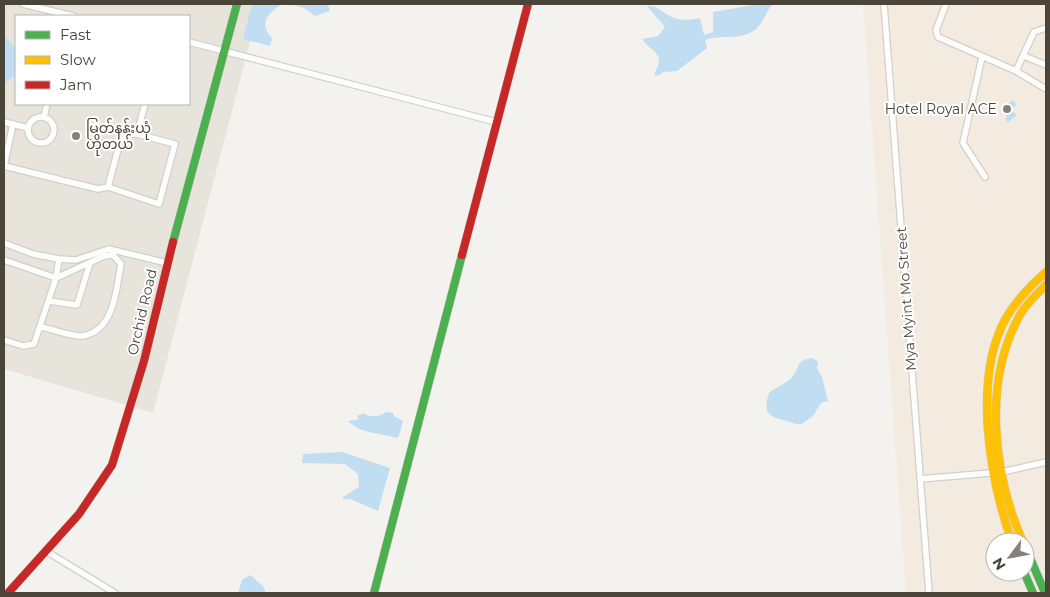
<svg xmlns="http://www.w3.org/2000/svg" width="1050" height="597" viewBox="0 0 1050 597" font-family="Montserrat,'Noto Sans Myanmar',sans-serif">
	<rect width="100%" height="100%" fill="#f4f2ee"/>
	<!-- residential -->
	<path fill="#e7e4dc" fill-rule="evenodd" d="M 4,4 L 260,4 L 153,413 L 4,369 ZM 16,16 L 189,16 L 189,104 L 16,104 Z"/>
	<!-- commercial -->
	<path fill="#f3ebdf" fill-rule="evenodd" d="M 863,4 L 1046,4 L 1046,593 L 906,593 ZM 995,542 L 1025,542 L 1025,572 L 995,572 Z"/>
	<!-- water -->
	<path fill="#c0ddf1" d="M 252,4 L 282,4 C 268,13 258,23 272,38 L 270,46 L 243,39 Z
		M 290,4 L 328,4 L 330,11 L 315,16 L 304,8 Z
		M 759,4 L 773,4 C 766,11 763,24 755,30 C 740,41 720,34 705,40 L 707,48 L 677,71 L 664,72 L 657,76 L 654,74 C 667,53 652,53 642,39 L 658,36 L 665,27 L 647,6 C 665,5 666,26 700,18 L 704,35 L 713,32 L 713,12 Z
		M 4,34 L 16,50 L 16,75 L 4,83 Z
		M 1013,100 L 1017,105 L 1010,110 L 1017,115 L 1008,122 L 1005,119 L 1007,117 L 1001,109 Z
		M 812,358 L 818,362 L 817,368 L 822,377 L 828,401 L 821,403 L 813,416 L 802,424 C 797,425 795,423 790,422 C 772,417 761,416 769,393 C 776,387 788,383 793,376 C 800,367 796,360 812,358 Z
		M 386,412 L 393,413 L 394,416 L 403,421 L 399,436 L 397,438 C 381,433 361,434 348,421 L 359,419 L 357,416 L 364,413 C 369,418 381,417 386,412 Z
		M 342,452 L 390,468 L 378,511 L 350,499 L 343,499 L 343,497 L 359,487 L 358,474 L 345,464 L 302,463 L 303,454 Z
		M 250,575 L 263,586 L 266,593 L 238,593 L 242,580 Z"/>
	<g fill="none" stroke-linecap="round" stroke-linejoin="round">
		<!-- street casing -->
		<g stroke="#d2d0cb" stroke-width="8">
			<path id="street" d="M 23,4 L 73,16
				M 884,4 L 929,593
				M 946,4 L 936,30 L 938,37 L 1016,71 L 1046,89
				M 189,42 L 496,122
				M 1024,56 L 1046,65
				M 982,57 L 963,143 L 985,177
				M 1016,71 L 1034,32 L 1046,28
				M 44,117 L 47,104
				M28 130a13 13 0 1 1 26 0a13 13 0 1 1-26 0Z
				M 4,122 L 28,128
				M 4,166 L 98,189 L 108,187 L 159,204 L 175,144 L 137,134 L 145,104
				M 4,166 L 13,124
				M 108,187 L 122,134 L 137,134
				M 4,243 L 33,254 L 59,259
				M 4,260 L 56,278 L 34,344 L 23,346 L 4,340
				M 56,278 L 59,259 L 76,260 L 109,249 L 167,263
				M 49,301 L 77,305 L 90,263
				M 41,327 C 53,329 71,337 83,336 C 115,330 116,289 121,264 L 113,255 L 104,256 L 56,278
				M 920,479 L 1002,472 L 1046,462
				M 46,551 L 115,593"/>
		</g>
		<!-- fast casing -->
		<g stroke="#d3cfc5" stroke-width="9">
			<path id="fast" d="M 173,242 L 237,4
				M 1025,546 L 1045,593
				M 1024,572 L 1033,593
				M 374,593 L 462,255"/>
		</g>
		<!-- slow casing -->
		<g stroke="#d3cfc5" stroke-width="9">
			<path id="slow" d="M 1012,542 C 990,480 972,379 1006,318 C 1017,299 1030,286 1046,272
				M 1023,542 C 993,474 982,381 1021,313 C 1027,303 1037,294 1046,285"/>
		</g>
		<!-- jam casing -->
		<g stroke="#d3cfc5" stroke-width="9">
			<path id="jam" d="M 462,255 L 528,4
				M 8,593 L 79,514 L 112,465 L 144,361 L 173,242"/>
		</g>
		<!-- street -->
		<use href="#street" stroke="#fdfdfc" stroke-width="5.5"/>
		<!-- fast -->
		<use href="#fast" stroke="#4caf50" stroke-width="8"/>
		<!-- slow -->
		<use href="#slow" stroke="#ffc107" stroke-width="8"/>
		<!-- jam -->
		<use href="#jam" stroke="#c62828" stroke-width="8"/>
	</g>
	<!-- markers -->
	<g fill="#868178" stroke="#fff" stroke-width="2">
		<circle cx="1007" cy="109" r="5"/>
		<circle cx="76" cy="136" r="5"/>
	</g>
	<g text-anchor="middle" stroke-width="4" stroke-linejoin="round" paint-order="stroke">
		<!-- poi labels -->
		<g font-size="14" fill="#4b4439" stroke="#fff" text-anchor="end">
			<text x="997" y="114">Hotel Royal ACE</text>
			<text x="86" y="133" text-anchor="start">မြတ်နန်းယုံ<tspan x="86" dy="16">ဟိုတယ်</tspan></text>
		</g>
		<!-- street labels -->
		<g font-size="14" fill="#4b4439" stroke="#fff">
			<text transform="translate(906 299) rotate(-94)" y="5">Mya Myint Mo Street</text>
			<text transform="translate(142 312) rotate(-77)" y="5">Orchid Road</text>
		</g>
	</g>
	<!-- border -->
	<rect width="1050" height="597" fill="none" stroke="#4b4439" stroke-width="10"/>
	<!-- legend -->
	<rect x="15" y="15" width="175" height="90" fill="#ffffff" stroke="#b7b4b0"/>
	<rect x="25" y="31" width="25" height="8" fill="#4caf50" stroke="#b7b4b0"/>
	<text x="60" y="40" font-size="15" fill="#4b4439">Fast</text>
	<rect x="25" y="56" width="25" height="8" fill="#ffc107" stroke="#b7b4b0"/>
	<text x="60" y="65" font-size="15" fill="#4b4439">Slow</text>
	<rect x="25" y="81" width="25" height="8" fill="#c62828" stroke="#b7b4b0"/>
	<text x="60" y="90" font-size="15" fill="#4b4439">Jam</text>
	<!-- north arrow -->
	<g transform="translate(1010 557) rotate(238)"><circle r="24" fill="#ffffff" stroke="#b7b4b0"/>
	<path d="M0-4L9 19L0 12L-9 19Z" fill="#868178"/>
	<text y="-8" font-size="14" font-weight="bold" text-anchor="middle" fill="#4b4439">N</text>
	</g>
</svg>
